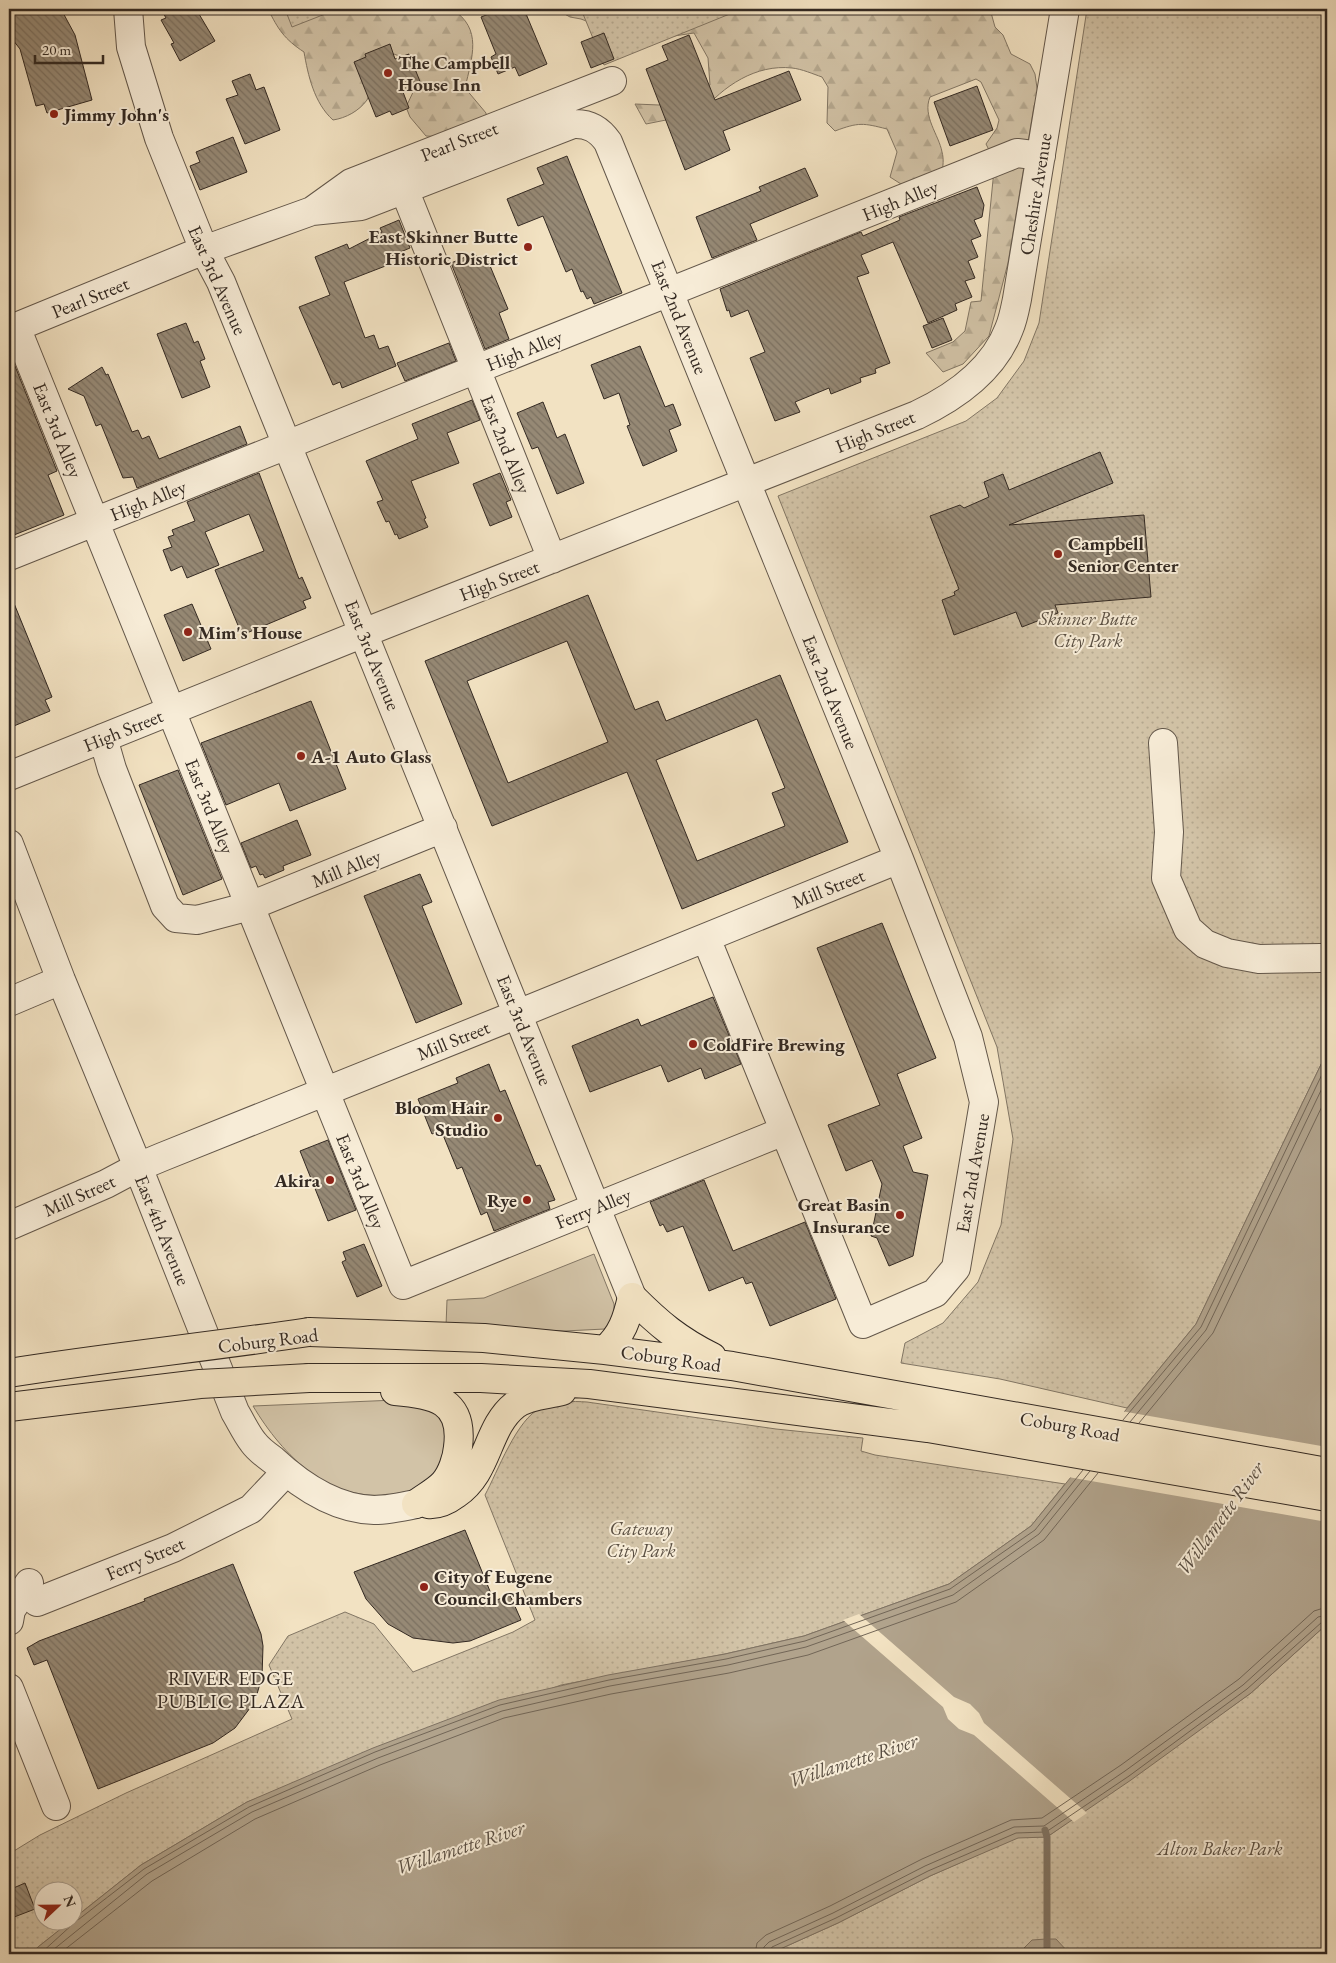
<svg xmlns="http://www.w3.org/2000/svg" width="1336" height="1963" viewBox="0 0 1336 1963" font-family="'EB Garamond',serif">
	<defs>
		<pattern id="forest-firs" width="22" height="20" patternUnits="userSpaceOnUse" patternTransform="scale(1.25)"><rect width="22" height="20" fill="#d2c3a7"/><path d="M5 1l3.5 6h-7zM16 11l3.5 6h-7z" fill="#b5a88f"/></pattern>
		<pattern id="park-dots" width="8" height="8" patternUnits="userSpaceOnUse" patternTransform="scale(1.25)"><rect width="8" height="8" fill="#d2c3a7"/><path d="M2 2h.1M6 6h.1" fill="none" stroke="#b5a88f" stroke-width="1.8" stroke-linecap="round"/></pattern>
		<pattern id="building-back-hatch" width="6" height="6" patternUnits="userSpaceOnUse" patternTransform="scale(1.25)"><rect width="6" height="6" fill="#968975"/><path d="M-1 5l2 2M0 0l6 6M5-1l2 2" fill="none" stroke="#7b7060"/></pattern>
	</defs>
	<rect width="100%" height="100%" fill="#f2e2c2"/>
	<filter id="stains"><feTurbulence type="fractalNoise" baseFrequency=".004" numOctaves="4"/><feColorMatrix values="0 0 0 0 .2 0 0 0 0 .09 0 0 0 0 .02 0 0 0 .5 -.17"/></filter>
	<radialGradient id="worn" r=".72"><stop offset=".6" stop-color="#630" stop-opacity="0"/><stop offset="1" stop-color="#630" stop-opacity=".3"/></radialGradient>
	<!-- grass -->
	<path fill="#d2c3a7" stroke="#827664" d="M 594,1254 L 614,1304 L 614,1317 L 605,1329 L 564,1331 L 446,1326 L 447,1300 L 484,1298 Z
		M 396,1400 C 406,1402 418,1403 428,1407 C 449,1415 447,1446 446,1464 C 440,1471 434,1478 427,1483 C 419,1490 404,1492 394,1494 C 330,1504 283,1456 253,1406 Z"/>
	<!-- forest -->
	<path fill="url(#forest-firs)" stroke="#827664" d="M 268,9 L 452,9 C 483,29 472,57 465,88 L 486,113 L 487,124 L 469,138 L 426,136 L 410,117 L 406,107 L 415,88 L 413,77 L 402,57 L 391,53 L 374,63 C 372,72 371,93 367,100 C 359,111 346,118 333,120 C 314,103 308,75 304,52 C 284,39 278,29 268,9 Z
		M 559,9 L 990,9 L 995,27 L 1003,35 L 1011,54 L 1030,64 L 1035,74 L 1038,95 L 1034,106 L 1008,263 L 989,336 L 963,364 L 943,372 L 926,353 L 953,342 L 965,331 L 971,302 L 981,301 L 994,170 L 991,154 L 986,144 L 997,128 L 999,120 L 981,82 L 976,79 L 930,97 C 922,116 939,135 942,152 C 944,159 943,166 942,173 L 912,191 L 890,177 L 897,152 L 887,129 C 863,123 859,122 835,131 L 827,123 L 828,87 L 822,77 C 813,74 802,69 792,68 C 756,64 723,86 701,113 L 646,124 L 635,104 L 659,105 L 710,85 L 708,58 L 694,33 L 647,40 L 607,29 L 581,19 L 570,17 L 561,12 Z"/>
	<!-- park -->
	<path fill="url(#park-dots)" stroke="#827664" d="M 285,9 L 338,9 L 292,27 Z
		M 581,9 L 742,9 L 604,65 Z
		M 1087,9 L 1327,9 L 1327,1052 L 1196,1324 L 1127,1408 L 1000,1379 L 901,1363 L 905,1343 L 943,1323 L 978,1282 L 1001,1225 L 1013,1139 L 997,1047 L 778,496 L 966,421 L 997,398 L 1024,361 L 1039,323 Z
		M 587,1402 L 776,1429 L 863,1438 L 861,1451 L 875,1455 L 1065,1484 L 1031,1526 L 949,1584 L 804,1636 L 725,1654 L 561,1685 L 247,1802 L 141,1865 L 73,1919 L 72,1890 L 42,1890 L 42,1920 L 71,1921 L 38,1947 L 33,1954 L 9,1954 L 9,1854 L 40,1835 L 126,1793 L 292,1719 L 269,1665 L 288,1636 L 345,1612 L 374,1624 L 413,1672 L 513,1632 L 535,1620 L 485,1495 C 497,1473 517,1418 541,1408 C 555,1401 572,1401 587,1402 Z
		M 1327,1624 L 1327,1954 L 769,1954 L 838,1923 L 930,1876 L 1018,1837 L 1047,1837 L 1251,1693 Z"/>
	<!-- water -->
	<path fill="#b1a38c" stroke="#7f7262" d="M 1327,1052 L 1327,1624 L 1251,1693 L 1131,1780 L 1047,1837 L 1018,1838 L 930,1876 L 838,1923 L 769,1954 L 33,1954 L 38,1947 L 141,1865 L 247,1802 L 373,1748 L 499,1700 L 608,1675 L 725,1654 L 804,1636 L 949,1584 L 1031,1526 L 1196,1324 Z
		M 1046,1939 L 1056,1939 L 1069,1953 L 1021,1954 L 1020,1952 L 1032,1940 Z"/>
	<!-- pier -->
	<path fill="#f2e2c2" d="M 1121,1411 L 1327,1447 L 1327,1522 L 1068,1477 Z
		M 859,1614 L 954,1697 L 970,1704 L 979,1713 L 984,1723 L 1087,1813 L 1074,1822 L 974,1735 L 959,1729 L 948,1719 L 943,1707 L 843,1620 Z"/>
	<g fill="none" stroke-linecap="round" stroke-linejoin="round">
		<!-- shore -->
		<path stroke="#726657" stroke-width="1" d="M 1123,1420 L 1201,1327 L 1327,1064
			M 1130,1422 L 1206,1330 L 1327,1078
			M 1139,1423 L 1213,1333 L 1327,1096
			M 40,1954 L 74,1923 L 144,1869 L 249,1807 L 375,1752 L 500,1705 L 609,1680 L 726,1659 L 805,1641 L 950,1589 L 1035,1530 L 1083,1470
			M 48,1954 L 147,1874 L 252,1812 L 378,1758 L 502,1711 L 610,1686 L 728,1665 L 806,1647 L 953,1595 L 1039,1534 L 1090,1471
			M 59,1954 L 152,1881 L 255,1819 L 380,1765 L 504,1718 L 611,1694 L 729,1673 L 808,1655 L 956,1602 L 1044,1540 L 1098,1473
			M 755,1954 L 757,1943 L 766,1935 L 830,1906 L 922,1859 L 1011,1820 L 1042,1818 L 1121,1765 L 1239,1679 L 1314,1611 L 1327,1607
			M 762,1954 L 764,1947 L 769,1942 L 833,1913 L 925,1866 L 1014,1827 L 1044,1826 L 1125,1771 L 1243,1685 L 1318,1617 L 1327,1615
			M 769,1954 L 772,1947 L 836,1918 L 928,1871 L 1016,1833 L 1046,1832 L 1129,1776 L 1247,1689 L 1322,1622 L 1327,1621"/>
		<!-- stream -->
		<path stroke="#7f7262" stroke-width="7" d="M 1045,1830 L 1047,1837 L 1047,1954"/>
	</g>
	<!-- building -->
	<path fill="url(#building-back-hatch)" stroke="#332922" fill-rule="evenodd" d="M 9,9 L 61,9 L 75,35 L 92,100 L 47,113 L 44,104 L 36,106 L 20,49 L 9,35 Z
		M 161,9 L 196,9 L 215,41 L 180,61 L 171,44 L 174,43 L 161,20 L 166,18 Z
		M 502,9 L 524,9 L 547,64 L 519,76 L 515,67 L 498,74 L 491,57 L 496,54 L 481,17 Z
		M 604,33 L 614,59 L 591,68 L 581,42 Z
		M 689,35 L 715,100 L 789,71 L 801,100 L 723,131 L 730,150 L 685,170 L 646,69 L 668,60 L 662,46 Z
		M 390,44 L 395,59 L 409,54 L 421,84 L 403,92 L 409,108 L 392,115 L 390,111 L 376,117 L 354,62 L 366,57 L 365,54 Z
		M 250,74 L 256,90 L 264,87 L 280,130 L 245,144 L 226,99 L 238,95 L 232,81 Z
		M 977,86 L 993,130 L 950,146 L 934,102 Z
		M 233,137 L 247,172 L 200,190 L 190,166 L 200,162 L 196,152 Z
		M 567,156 L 622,293 L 594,304 L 591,297 L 587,299 L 583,291 L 581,292 L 572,269 L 566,272 L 543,216 L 518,226 L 507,199 L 544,184 L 537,168 Z
		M 805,168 L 818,196 L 750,224 L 757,240 L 712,258 L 696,217 L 761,191 L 759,187 Z
		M 977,187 L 984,205 L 982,217 L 974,220 L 981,236 L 971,240 L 978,257 L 968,261 L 975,278 L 965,281 L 972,297 L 955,304 L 957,310 L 928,323 L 893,242 L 861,255 L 869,273 L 857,277 L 890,363 L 875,369 L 876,373 L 860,378 L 861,382 L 831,394 L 829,388 L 795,402 L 800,412 L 775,421 L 750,358 L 765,352 L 748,310 L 731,317 L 729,310 L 727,311 L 720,289 L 861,232 L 863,236 L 900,220 L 899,217 Z
		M 399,220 L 410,248 L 386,258 L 388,265 L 344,282 L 365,338 L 374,335 L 379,349 L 388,346 L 396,366 L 342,388 L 340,382 L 333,385 L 299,307 L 330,295 L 315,257 L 347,244 L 349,249 L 382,232 L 380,228 Z
		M 475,253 L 479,264 L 488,261 L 508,309 L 499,313 L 509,339 L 485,349 L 451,263 Z
		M 943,318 L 952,340 L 932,348 L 923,326 Z
		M 186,323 L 194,343 L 198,341 L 205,359 L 200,361 L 210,387 L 182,398 L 157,334 Z
		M 449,343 L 456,361 L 405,381 L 397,363 Z
		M 640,346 L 665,407 L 673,404 L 681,425 L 669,430 L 677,451 L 643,466 L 627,426 L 630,425 L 619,393 L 604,399 L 591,365 Z
		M 9,351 L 57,471 L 48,475 L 64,515 L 9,537 Z
		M 102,367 L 106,375 L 108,374 L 132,432 L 138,430 L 142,439 L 149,436 L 159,459 L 240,426 L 247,444 L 137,488 L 133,477 L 123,478 L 101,424 L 96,426 L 84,396 L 68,389 Z
		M 472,400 L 480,420 L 447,433 L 459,463 L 411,481 L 426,518 L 424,519 L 428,527 L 399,539 L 397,534 L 395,535 L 389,521 L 386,522 L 377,502 L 383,500 L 366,461 L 418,439 L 412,424 Z
		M 543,402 L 557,438 L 565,434 L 584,483 L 557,494 L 538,447 L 532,449 L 517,413 Z
		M 1100,452 L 1113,483 L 1009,525 L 1144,515 L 1151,597 L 1055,605 L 1058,613 L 1022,627 L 1016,612 L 954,635 L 942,600 L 955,595 L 954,592 L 959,589 L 930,516 L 960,505 L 964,508 L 989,497 L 984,482 L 1003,474 L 1009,490 Z
		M 259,473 L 299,579 L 302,577 L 311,598 L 303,601 L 306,608 L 242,635 L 215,570 L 264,551 L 249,514 L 205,532 L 219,565 L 187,578 L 182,566 L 171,571 L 163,550 L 172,547 L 168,537 L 174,535 L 172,530 L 195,521 L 187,502 Z
		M 500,473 L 511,500 L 506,502 L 512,517 L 490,526 L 473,484 Z
		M 9,591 L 52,697 L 45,700 L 50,711 L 9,728 Z
		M 588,595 L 635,710 L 658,701 L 666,721 L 780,675 L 848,842 L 682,909 L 627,772 L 492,826 L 425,661 ZM 567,641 L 608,742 L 508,783 L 467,681 ZM 757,719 L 785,788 L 772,793 L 785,826 L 697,861 L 656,760 Z
		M 192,604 L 211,649 L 183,661 L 164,615 Z
		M 311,701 L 346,789 L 290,811 L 279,783 L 226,805 L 201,743 Z
		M 178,770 L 222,879 L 183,895 L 139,785 Z
		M 297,820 L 311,855 L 283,866 L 284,870 L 265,878 L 263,874 L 260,875 L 256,866 L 251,868 L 241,843 Z
		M 420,874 L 432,902 L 422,906 L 462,1004 L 416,1023 L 364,896 Z
		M 882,923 L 936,1058 L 897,1074 L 922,1138 L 903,1146 L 913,1172 L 928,1175 L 913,1256 L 889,1266 L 877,1238 L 871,1236 L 882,1184 L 872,1160 L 846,1171 L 828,1125 L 880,1105 L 817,948 Z
		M 713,997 L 741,1064 L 705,1079 L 701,1068 L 668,1082 L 661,1065 L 590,1092 L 572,1046 L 638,1019 L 641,1026 Z
		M 489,1064 L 500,1092 L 505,1090 L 536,1166 L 540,1165 L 555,1200 L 548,1202 L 550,1209 L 494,1231 L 487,1212 L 481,1215 L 462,1167 L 457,1169 L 441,1130 L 432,1134 L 418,1099 L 458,1083 L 456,1078 Z
		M 328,1140 L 356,1210 L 328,1221 L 300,1151 Z
		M 704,1180 L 733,1251 L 805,1222 L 836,1299 L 770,1326 L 752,1282 L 746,1284 L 743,1277 L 709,1291 L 683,1226 L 667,1232 L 663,1224 L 660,1226 L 650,1202 Z
		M 364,1244 L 382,1286 L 357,1297 L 342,1262 L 346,1260 L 343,1252 Z
		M 465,1530 L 494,1601 L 510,1595 L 521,1620 L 470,1641 L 453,1643 L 413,1638 L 388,1624 L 366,1599 L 354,1572 Z
		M 233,1564 L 261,1634 L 263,1646 L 262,1677 L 257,1694 L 250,1708 L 235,1728 L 213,1743 L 98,1789 L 47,1660 L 34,1665 L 27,1648 L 39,1641 L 145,1601 L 144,1599 Z
		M 25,1883 L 35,1909 L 9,1919 L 9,1890 Z"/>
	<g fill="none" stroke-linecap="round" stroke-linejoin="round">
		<!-- minor casing -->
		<g stroke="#63574a" stroke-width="30">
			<path id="minor" d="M 128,9 L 131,47 L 159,138 L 204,250 L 221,282 L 632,1297
				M 404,189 L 552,559
				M 312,211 L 361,206 L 573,124 C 588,123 599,129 608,142 L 899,859 L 968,1037 L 984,1102 L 956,1268 L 935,1293 L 863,1324 L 706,938
				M 16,327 L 403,1285 L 784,1131
				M 9,330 L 204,250 L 312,211 L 351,183 L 612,81
				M 9,556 L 1017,153 L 1041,156
				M 103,738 L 112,769 L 165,906 L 176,918 L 197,920 L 250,906 L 443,828
				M 1163,743 L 1169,832 L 1166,878 L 1188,929 L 1205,944 L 1227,953 L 1259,959 L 1321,958
				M 9,776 L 381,626 L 917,415 C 955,397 993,371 1009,329 C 1013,320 1015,309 1017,299 L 1065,9
				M 9,844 L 61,980 L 138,1167 L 235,1412 C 241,1422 246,1433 253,1442 C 258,1449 266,1455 273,1460 C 301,1486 335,1509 374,1510 C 388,1510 402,1507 416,1504
				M 9,1002 L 61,980
				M 9,1226 L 106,1184 L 138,1167 L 162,1157 L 518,1014 L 899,859
				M 37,1602 L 173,1548 L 251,1509 L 286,1472
				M 9,1621 L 11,1610 L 29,1583
				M 9,1688 L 56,1806"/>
		</g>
		<!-- major casing -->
		<g stroke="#332922" stroke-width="30">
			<path id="major" d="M 632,1297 C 659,1324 678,1340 712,1357
				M 309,1332 L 484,1338 L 605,1350 L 732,1366 L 1327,1472
				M 605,1350 C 622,1335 627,1319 632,1297
				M 309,1378 L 481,1378 L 589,1384 L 928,1428 L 1327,1497
				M 395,1391 C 434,1394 464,1400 458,1447 C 457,1458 452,1474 444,1483 C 437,1491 425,1497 416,1504
				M 428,1504 C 438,1505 448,1500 456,1494 C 489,1472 486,1428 515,1405 C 528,1395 547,1395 562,1391"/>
		</g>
		<!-- minor -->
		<use href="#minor" stroke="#f7ecd7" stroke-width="28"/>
		<!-- major -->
		<use href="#major" stroke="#f2e2c2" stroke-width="28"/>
		<!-- major-bridge casing -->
		<g stroke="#332922" stroke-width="30" stroke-linecap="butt">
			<path id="major-bridge" d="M 9,1373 C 109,1357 209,1347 309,1332
				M 9,1407 L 200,1384 L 309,1378"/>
		</g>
		<!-- major-bridge -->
		<use href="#major-bridge" stroke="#f2e2c2" stroke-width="28"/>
	</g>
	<!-- markers -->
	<g fill="#8f2418" stroke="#f7ecd7" stroke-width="2">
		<circle cx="388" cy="73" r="5"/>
		<circle cx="54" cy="114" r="5"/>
		<circle cx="528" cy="247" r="5"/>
		<circle cx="1058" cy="554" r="5"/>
		<circle cx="188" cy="632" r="5"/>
		<circle cx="301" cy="756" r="5"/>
		<circle cx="693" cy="1044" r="5"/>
		<circle cx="498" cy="1118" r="5"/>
		<circle cx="330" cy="1180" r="5"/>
		<circle cx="527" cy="1200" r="5"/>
		<circle cx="900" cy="1215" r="5"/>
		<circle cx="424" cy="1587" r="5"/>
	</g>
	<g text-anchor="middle" stroke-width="4" stroke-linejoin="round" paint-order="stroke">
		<!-- poi labels -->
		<g font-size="19" font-weight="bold" fill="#332922" stroke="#f7ecd7" text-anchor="start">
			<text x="398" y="69">The Campbell<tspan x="398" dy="22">House Inn</tspan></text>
			<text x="64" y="121">Jimmy John's</text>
			<text x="518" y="243" text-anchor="end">East Skinner Butte<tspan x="518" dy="22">Historic District</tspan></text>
			<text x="1068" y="550">Campbell<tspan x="1068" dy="22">Senior Center</tspan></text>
			<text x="198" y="639">Mim's House</text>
			<text x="311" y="763">A-1 Auto Glass</text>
			<text x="703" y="1051">ColdFire Brewing</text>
			<text x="488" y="1114" text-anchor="end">Bloom Hair<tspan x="488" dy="22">Studio</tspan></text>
			<text x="320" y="1187" text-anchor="end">Akira</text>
			<text x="517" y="1207" text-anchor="end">Rye</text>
			<text x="890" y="1211" text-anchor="end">Great Basin<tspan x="890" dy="22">Insurance</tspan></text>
			<text x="434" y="1583">City of Eugene<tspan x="434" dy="22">Council Chambers</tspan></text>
		</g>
		<!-- street labels -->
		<g font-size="19" fill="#332922" stroke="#f7ecd7">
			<text transform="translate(459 141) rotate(-21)" y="7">Pearl Street</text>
			<text transform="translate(1035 194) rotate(-81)" y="7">Cheshire Avenue</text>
			<text transform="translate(900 200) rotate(-22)" y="7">High Alley</text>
			<text transform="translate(218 280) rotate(66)" y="7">East 3rd Avenue</text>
			<text transform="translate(90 297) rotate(-22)" y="7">Pearl Street</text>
			<text transform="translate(680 317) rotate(68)" y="7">East 2nd Avenue</text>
			<text transform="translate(524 350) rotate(-22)" y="7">High Alley</text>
			<text transform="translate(58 430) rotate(68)" y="7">East 3rd Alley</text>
			<text transform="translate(875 431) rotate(-22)" y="7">High Street</text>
			<text transform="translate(506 444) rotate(68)" y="7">East 2nd Alley</text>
			<text transform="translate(148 500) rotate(-22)" y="7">High Alley</text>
			<text transform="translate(499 580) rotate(-21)" y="7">High Street</text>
			<text transform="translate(373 655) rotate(68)" y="7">East 3rd Avenue</text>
			<text transform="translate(831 692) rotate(68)" y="7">East 2nd Avenue</text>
			<text transform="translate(123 730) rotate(-22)" y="7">High Street</text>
			<text transform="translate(210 806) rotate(68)" y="7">East 3rd Alley</text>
			<text transform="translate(346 868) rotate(-22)" y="7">Mill Alley</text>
			<text transform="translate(828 888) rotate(-22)" y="7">Mill Street</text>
			<text transform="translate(525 1030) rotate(68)" y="7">East 3rd Avenue</text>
			<text transform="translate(453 1040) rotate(-22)" y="7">Mill Street</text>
			<text transform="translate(972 1173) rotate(-80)" y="7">East 2nd Avenue</text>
			<text transform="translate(361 1181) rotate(68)" y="7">East 3rd Alley</text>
			<text transform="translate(79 1195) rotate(-24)" y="7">Mill Street</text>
			<text transform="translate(593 1208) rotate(-22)" y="7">Ferry Alley</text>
			<text transform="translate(163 1230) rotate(68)" y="7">East 4th Avenue</text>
			<text transform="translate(268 1340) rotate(-7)" y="7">Coburg Road</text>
			<text transform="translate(671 1358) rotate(8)" y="7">Coburg Road</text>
			<text transform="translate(1070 1426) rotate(10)" y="7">Coburg Road</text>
			<text transform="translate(145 1558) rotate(-23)" y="7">Ferry Street</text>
		</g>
		<!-- park labels -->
		<g font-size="19" font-style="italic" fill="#5b5043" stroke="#f7ecd7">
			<text x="1088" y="625">Skinner Butte<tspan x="1088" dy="22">City Park</tspan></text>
			<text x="641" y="1535">Gateway<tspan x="641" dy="22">City Park</tspan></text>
			<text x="1220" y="1855">Alton Baker Park</text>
		</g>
		<!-- water labels -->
		<g font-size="20" font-style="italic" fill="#594e42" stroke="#f7ecd7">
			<text transform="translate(1220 1518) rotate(-54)" y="7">Willamette River</text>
			<text transform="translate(853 1760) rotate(-18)" y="7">Willamette River</text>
			<text transform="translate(460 1847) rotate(-18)" y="7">Willamette River</text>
		</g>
		<!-- neighbourhood labels -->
		<g font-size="20" letter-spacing="1" fill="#332922" stroke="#f7ecd7">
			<text x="231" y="1685">RIVER EDGE<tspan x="231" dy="23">PUBLIC PLAZA</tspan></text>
		</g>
	</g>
	<!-- margin -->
	<rect width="1336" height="1963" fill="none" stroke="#f2e2c2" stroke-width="30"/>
	<rect x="10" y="10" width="1316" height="1943" fill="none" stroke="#332922" stroke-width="2.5"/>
	<rect x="15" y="15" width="1306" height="1933" fill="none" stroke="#332922"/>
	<!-- north arrow -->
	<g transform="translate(58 1906) rotate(68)"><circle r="24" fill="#f7ecd7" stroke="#a99e8f"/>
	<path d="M0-4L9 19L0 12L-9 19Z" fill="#8f2418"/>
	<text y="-8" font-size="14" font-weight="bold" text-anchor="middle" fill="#332922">N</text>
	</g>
	<!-- scale -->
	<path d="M35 55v8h68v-8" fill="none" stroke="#332922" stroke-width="2.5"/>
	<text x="42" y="55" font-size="15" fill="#332922" stroke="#f7ecd7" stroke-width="4" paint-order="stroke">20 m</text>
	<rect width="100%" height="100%" filter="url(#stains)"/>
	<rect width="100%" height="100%" fill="url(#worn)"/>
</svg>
